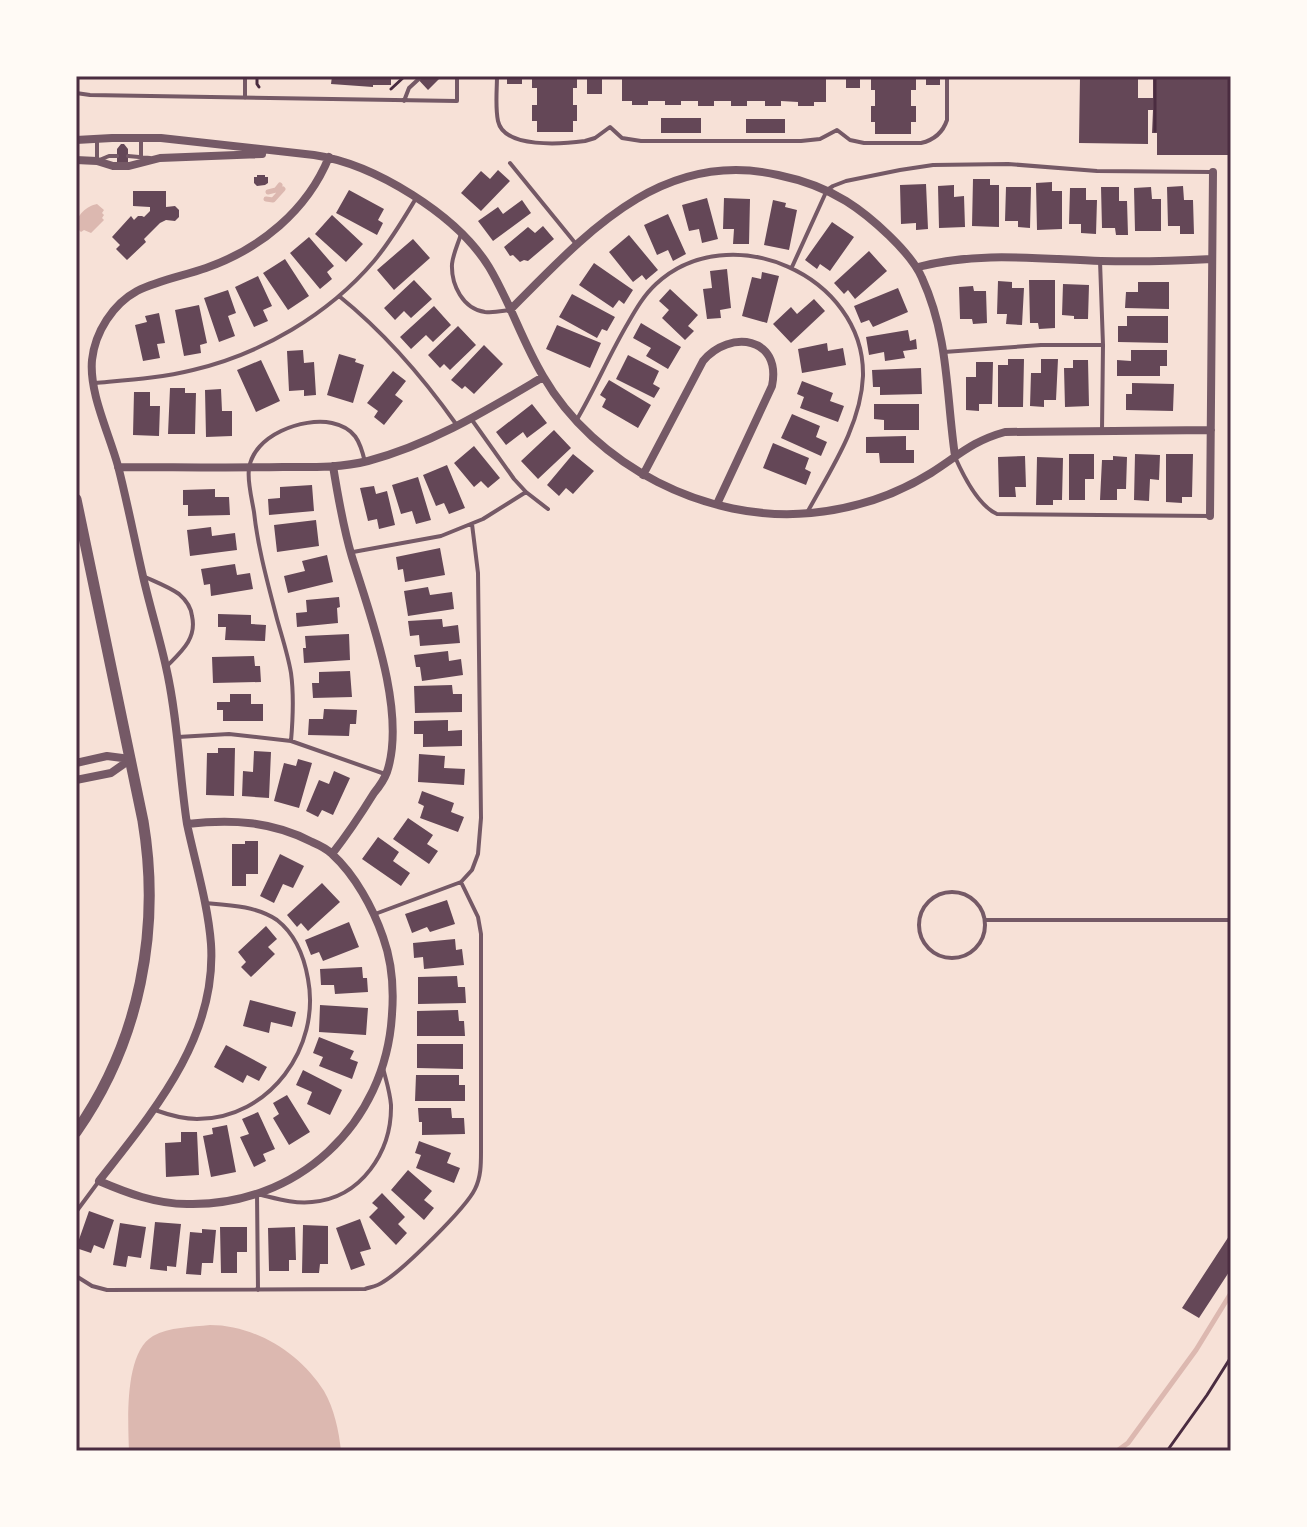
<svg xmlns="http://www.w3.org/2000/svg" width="1307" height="1527" viewBox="0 0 1307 1527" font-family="'Work Sans',sans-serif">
	<rect width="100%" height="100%" fill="#f7e1d7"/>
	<!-- water -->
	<path fill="#dcb8b0" d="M 97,204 L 104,210 L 102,213 L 104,215 L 102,218 L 104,220 L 91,233 L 84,230 L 81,232 L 76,227 C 76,215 87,206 97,204 Z
		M 210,1325 C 255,1325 300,1353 324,1391 C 334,1408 339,1431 341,1451 L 129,1451 C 128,1421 124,1353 153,1336 C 169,1327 192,1327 210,1325 Z"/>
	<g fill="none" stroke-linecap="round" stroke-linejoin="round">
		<!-- stream -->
		<path stroke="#dcb8b0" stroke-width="5" d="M 268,192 L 276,190 L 280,185
			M 266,199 L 273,200 L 283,189
			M 1117,1451 L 1128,1443 L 1196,1350 L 1231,1293"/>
	</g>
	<!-- building -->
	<path fill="#644757" d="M 332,76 L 391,76 L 391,85 L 373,85 L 373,87 L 331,84 Z
		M 415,76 L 442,76 L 428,90 Z
		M 507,76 L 522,76 L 522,84 L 507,84 Z
		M 532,76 L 577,76 L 577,88 L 573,88 L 573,105 L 577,105 L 577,121 L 573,121 L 573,132 L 537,132 L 537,121 L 532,121 L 532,105 L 537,105 L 537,88 L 532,88 Z
		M 587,76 L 602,76 L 602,94 L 587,94 Z
		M 622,76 L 826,76 L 826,102 L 814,102 L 814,106 L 798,106 L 798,102 L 781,101 L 781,106 L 765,106 L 765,101 L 747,101 L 747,106 L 731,106 L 731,101 L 714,101 L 714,106 L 698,106 L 698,101 L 681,101 L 681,105 L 665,105 L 665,101 L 648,101 L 648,105 L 632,105 L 632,101 L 622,101 Z
		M 846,76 L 860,76 L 860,88 L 846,88 Z
		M 871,76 L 916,76 L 916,90 L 911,90 L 911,106 L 916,106 L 916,122 L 911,122 L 911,134 L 875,134 L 875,122 L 871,122 L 871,106 L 875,106 L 875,90 L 871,90 Z
		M 926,76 L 940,76 L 940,85 L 926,85 Z
		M 1080,76 L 1138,76 L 1138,98 L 1153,98 L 1153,76 L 1231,76 L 1231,155 L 1157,155 L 1157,133 L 1152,133 L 1153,110 L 1148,110 L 1148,144 L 1079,143 Z
		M 661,118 L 701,118 L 701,133 L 661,133 Z
		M 746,119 L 785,119 L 785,133 L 746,133 Z
		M 121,144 L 124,144 L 128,149 L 128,162 L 117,162 L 117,149 Z
		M 498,170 L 510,181 L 481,211 L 461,193 L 481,171 L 490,179 Z
		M 257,175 L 265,175 L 265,177 L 268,177 L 268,183 L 265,185 L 257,186 L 254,183 L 254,177 L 257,177 Z
		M 973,179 L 990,179 L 990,185 L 999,185 L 999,227 L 972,226 Z
		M 1052,182 L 1052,191 L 1062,191 L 1062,229 L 1037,230 L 1036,183 Z
		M 926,184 L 928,229 L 916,230 L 916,223 L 901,224 L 900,185 Z
		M 954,185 L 954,197 L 964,196 L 965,227 L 939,228 L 938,186 Z
		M 1183,186 L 1184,200 L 1193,200 L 1194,234 L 1180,234 L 1180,226 L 1168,226 L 1167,187 Z
		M 1006,187 L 1031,187 L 1030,228 L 1018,227 L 1018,221 L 1005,221 Z
		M 1101,187 L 1119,187 L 1119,201 L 1127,201 L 1128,235 L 1116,235 L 1115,228 L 1102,228 Z
		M 1151,187 L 1152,199 L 1161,199 L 1161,231 L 1135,231 L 1134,188 Z
		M 1070,188 L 1086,188 L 1086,200 L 1097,200 L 1096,234 L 1081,233 L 1081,224 L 1069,224 Z
		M 349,190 L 384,209 L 378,220 L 383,223 L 377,235 L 336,213 Z
		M 133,191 L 166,191 L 166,207 L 175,206 L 179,210 L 179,217 L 175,221 L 166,220 L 160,223 L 144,239 L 146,242 L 127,260 L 116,249 L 120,245 L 112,237 L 131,216 L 134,220 L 138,216 L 142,216 L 144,217 L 150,211 L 150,207 L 133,206 Z
		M 707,198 L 718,239 L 702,243 L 699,229 L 689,231 L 682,205 Z
		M 724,198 L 750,199 L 749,244 L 733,244 L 734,229 L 723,229 Z
		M 522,200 L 531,213 L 493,241 L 478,221 L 498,207 L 503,214 Z
		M 773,200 L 786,203 L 785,207 L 797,210 L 789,250 L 764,245 Z
		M 668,214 L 686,254 L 673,261 L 668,250 L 657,255 L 644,225 Z
		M 332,215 L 363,244 L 346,262 L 315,234 Z
		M 832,222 L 854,237 L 830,271 L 820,264 L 817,269 L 805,260 Z
		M 543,226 L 554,239 L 528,261 L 524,260 L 520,262 L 513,255 L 510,256 L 504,247 L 528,227 L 535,233 Z
		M 629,235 L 658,270 L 646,280 L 642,275 L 633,282 L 609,252 Z
		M 309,237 L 334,266 L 327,272 L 332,279 L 320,289 L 290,253 Z
		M 413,239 L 430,258 L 394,290 L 377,270 Z
		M 869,251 L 887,271 L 855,299 L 848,290 L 844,294 L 834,283 Z
		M 285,259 L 309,296 L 288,310 L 263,273 Z
		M 594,263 L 633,290 L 624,304 L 619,300 L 613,308 L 579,285 Z
		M 727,269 L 731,308 L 720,310 L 721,318 L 707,319 L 703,289 L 712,288 L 710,271 Z
		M 762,272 L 779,276 L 767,323 L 742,316 L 752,277 L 761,279 Z
		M 258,276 L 272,306 L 263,310 L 268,321 L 254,327 L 235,287 Z
		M 414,280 L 432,299 L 411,318 L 404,311 L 395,320 L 384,308 Z
		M 1029,280 L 1055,280 L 1055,328 L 1039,329 L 1038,323 L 1030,323 Z
		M 998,281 L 1012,282 L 1012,288 L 1024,288 L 1022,325 L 1006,324 L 1007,314 L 997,314 Z
		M 1138,282 L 1169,282 L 1169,309 L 1125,308 L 1126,292 L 1138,292 Z
		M 1063,284 L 1089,285 L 1088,319 L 1074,319 L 1074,316 L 1062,315 Z
		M 973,286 L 974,291 L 986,291 L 987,323 L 973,324 L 972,319 L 960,319 L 959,287 Z
		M 898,288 L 908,312 L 873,327 L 869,320 L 861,323 L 854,306 Z
		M 670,289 L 698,315 L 688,326 L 694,331 L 685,340 L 662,318 L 669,310 L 659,301 Z
		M 228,290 L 236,313 L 228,316 L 235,336 L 219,342 L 204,298 Z
		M 572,294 L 615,317 L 607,331 L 602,329 L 597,338 L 559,317 Z
		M 814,299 L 825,311 L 791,343 L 773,324 L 791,307 L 797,314 Z
		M 199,305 L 207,343 L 200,345 L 201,353 L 184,356 L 175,310 Z
		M 434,306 L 451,325 L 433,342 L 426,335 L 411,349 L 400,337 Z
		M 159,313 L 165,343 L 157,344 L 160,358 L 143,361 L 135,325 L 147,322 L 145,316 Z
		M 1127,316 L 1168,316 L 1168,343 L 1118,342 L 1118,326 L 1127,326 Z
		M 641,323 L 681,347 L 668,369 L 646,356 L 651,348 L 633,338 Z
		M 557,325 L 601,343 L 590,368 L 546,349 Z
		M 458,326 L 476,345 L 450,370 L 444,364 L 440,368 L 428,355 Z
		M 908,330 L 910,341 L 916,339 L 917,349 L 903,351 L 905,358 L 885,361 L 884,352 L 869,355 L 866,337 Z
		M 827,343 L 828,351 L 843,348 L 846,365 L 802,373 L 798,349 Z
		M 484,345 L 503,364 L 474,394 L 465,386 L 462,389 L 451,380 Z
		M 303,350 L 304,363 L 314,362 L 316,395 L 304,396 L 304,390 L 289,391 L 287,351 Z
		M 1131,350 L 1167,350 L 1167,366 L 1160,366 L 1160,376 L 1117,376 L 1117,360 L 1131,361 Z
		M 339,354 L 356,359 L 355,362 L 364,365 L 353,403 L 327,395 Z
		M 628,355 L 659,371 L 653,384 L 660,388 L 654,398 L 616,379 Z
		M 1008,359 L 1024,359 L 1023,407 L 998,407 L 998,365 L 1008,365 Z
		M 1041,359 L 1058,359 L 1056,400 L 1044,400 L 1044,407 L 1030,406 L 1031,373 L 1041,373 Z
		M 261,360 L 280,401 L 256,412 L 237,370 Z
		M 1073,360 L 1088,360 L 1089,406 L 1065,407 L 1064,368 L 1073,368 Z
		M 976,362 L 993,362 L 992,404 L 979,404 L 979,411 L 966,410 L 966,377 L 976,377 Z
		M 921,368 L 922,394 L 880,395 L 880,387 L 873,387 L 872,370 Z
		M 393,371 L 406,381 L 395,395 L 403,401 L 384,425 L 374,417 L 378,411 L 367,403 Z
		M 609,380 L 651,405 L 638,428 L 602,407 L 606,399 L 600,395 Z
		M 802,381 L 833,393 L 830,401 L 844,406 L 838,422 L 800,408 L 804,397 L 797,394 Z
		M 1132,383 L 1174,384 L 1173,411 L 1126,410 L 1126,394 L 1132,394 Z
		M 170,388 L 185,388 L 185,393 L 196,393 L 195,434 L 168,434 Z
		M 221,389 L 222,411 L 232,411 L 232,436 L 206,437 L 205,390 Z
		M 134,392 L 150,392 L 150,406 L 160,406 L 159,436 L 133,435 Z
		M 532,404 L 547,423 L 527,438 L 523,432 L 506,445 L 496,432 Z
		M 874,404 L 919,404 L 919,430 L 884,430 L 884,420 L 874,419 Z
		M 792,414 L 820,426 L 816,437 L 827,442 L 821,456 L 781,438 Z
		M 554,430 L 571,448 L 538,479 L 521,461 Z
		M 906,436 L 906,450 L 914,450 L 914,463 L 880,463 L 879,453 L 866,453 L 866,437 Z
		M 773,443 L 809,458 L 805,469 L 811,472 L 806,485 L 763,468 Z
		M 474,446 L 500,478 L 488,488 L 481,481 L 474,487 L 454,463 Z
		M 573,454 L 594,471 L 573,494 L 566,488 L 559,496 L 547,485 Z
		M 1069,454 L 1094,454 L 1094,479 L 1085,479 L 1085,500 L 1069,500 Z
		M 1135,454 L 1160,455 L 1159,480 L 1150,479 L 1149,501 L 1134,500 Z
		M 1166,454 L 1193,454 L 1192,497 L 1182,497 L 1182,503 L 1166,502 Z
		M 1025,456 L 1026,487 L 1015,487 L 1016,497 L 999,497 L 998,457 Z
		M 1113,456 L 1127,457 L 1126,489 L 1117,489 L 1117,500 L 1100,500 L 1102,460 L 1113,460 Z
		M 1037,457 L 1063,458 L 1062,500 L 1053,500 L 1053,505 L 1036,505 Z
		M 447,465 L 465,508 L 449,514 L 444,503 L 436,506 L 423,475 Z
		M 418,477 L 431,520 L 416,524 L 412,511 L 401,514 L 392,485 Z
		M 312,485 L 314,511 L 269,515 L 268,499 L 280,498 L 280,487 Z
		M 374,486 L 376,494 L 387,491 L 395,525 L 379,529 L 377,519 L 368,521 L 360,488 Z
		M 215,489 L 215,497 L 229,497 L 230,515 L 188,516 L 188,505 L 183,505 L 183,490 Z
		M 316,520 L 319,546 L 277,552 L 274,525 Z
		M 211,527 L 212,536 L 235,533 L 237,550 L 190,556 L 187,530 Z
		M 440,548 L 445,575 L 405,582 L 403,569 L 398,570 L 396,557 Z
		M 327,555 L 333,582 L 288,593 L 284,576 L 305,571 L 302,561 Z
		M 235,564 L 237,575 L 250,573 L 253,589 L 211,596 L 210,584 L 204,585 L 201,569 Z
		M 428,587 L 430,595 L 452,592 L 454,609 L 408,616 L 404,591 Z
		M 339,597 L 340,607 L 337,608 L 338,623 L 297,627 L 296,613 L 307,612 L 306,600 Z
		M 218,614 L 251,615 L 251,624 L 266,625 L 265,641 L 225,640 L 226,627 L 218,627 Z
		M 442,619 L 443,627 L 458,625 L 460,643 L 420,646 L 419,635 L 410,636 L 408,621 Z
		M 349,634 L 350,660 L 304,663 L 303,648 L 306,648 L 305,636 Z
		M 448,651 L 449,661 L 461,659 L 463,675 L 422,681 L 420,667 L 416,667 L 414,655 Z
		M 254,656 L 255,666 L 260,666 L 261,682 L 213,683 L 212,657 Z
		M 350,671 L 352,697 L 313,698 L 312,683 L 319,683 L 319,672 Z
		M 452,685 L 453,694 L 462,694 L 462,712 L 415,713 L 414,686 Z
		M 230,694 L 251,694 L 251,704 L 263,704 L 263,721 L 223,721 L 223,710 L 217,710 L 217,702 L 230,702 Z
		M 324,709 L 357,710 L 356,724 L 350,724 L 349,736 L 308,735 L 309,719 L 323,719 Z
		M 448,720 L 448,731 L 462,730 L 462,746 L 423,747 L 423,734 L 414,734 L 414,721 Z
		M 218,748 L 235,748 L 234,796 L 206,795 L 207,753 L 218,753 Z
		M 254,751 L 271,752 L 269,798 L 242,796 L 243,771 L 253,772 Z
		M 419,754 L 445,756 L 444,768 L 465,769 L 464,785 L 418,782 Z
		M 298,759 L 312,763 L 299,808 L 274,801 L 284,763 L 296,766 Z
		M 334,771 L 350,778 L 333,815 L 322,810 L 318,817 L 306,811 L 319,780 L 329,784 Z
		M 422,791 L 454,803 L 451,812 L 464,817 L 458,832 L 420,818 L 424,806 L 418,803 Z
		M 408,818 L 433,835 L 427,844 L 438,851 L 429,864 L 393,839 Z
		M 378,837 L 399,852 L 393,861 L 410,873 L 401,886 L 362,859 Z
		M 245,841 L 258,841 L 258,874 L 246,874 L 246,886 L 232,886 L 232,844 L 245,844 Z
		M 280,854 L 304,866 L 293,888 L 283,884 L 274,903 L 260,896 Z
		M 322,883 L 340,902 L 308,931 L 301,923 L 297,927 L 287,915 Z
		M 447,900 L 455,924 L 430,932 L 427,927 L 412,933 L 405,914 Z
		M 349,922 L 359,947 L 323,961 L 319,952 L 311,955 L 305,940 Z
		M 266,926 L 277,939 L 268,947 L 275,954 L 251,977 L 241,967 L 246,962 L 238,952 Z
		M 455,939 L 456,950 L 462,949 L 464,965 L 424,969 L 423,957 L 414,958 L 413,943 Z
		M 362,967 L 363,978 L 367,978 L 368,992 L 335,994 L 334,985 L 321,985 L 320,969 Z
		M 457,976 L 458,987 L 465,987 L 466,1003 L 418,1004 L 418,977 Z
		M 250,1000 L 296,1012 L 292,1027 L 271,1022 L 269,1033 L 243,1026 Z
		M 320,1005 L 368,1008 L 366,1035 L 319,1032 Z
		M 458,1010 L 459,1021 L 464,1021 L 465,1036 L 417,1036 L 417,1011 Z
		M 319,1037 L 354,1051 L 350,1059 L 358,1062 L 352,1079 L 319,1066 L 323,1057 L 313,1053 Z
		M 417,1044 L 463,1044 L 463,1069 L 417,1068 Z
		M 226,1045 L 267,1067 L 259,1081 L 247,1075 L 243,1083 L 214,1067 Z
		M 303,1070 L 342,1090 L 330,1115 L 307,1104 L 312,1092 L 296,1085 Z
		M 416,1075 L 459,1075 L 459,1085 L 465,1085 L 465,1101 L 415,1101 Z
		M 287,1095 L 310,1132 L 289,1145 L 273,1118 L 279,1114 L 273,1103 Z
		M 418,1108 L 451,1108 L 452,1118 L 464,1118 L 465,1134 L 422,1135 L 422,1122 L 419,1122 Z
		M 258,1112 L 275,1149 L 263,1154 L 266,1161 L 254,1167 L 240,1137 L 249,1134 L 242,1119 Z
		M 227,1125 L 236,1172 L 211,1177 L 203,1136 L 213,1134 L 212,1128 Z
		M 181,1132 L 197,1132 L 199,1175 L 166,1177 L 165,1143 L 181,1142 Z
		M 419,1141 L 451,1153 L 447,1163 L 460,1168 L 454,1183 L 416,1168 L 421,1155 L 415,1153 Z
		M 408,1170 L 432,1191 L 424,1200 L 434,1208 L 424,1220 L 391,1190 Z
		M 382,1193 L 405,1217 L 398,1224 L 407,1233 L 396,1245 L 369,1217 L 378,1208 L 372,1203 Z
		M 89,1211 L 114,1220 L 104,1249 L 94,1245 L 91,1253 L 76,1248 Z
		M 360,1219 L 371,1249 L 360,1252 L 365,1265 L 351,1270 L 336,1228 Z
		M 155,1222 L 181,1224 L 176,1267 L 167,1266 L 167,1271 L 150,1269 Z
		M 120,1223 L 146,1227 L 141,1258 L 128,1256 L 126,1267 L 113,1265 Z
		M 303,1225 L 328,1226 L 328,1264 L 320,1264 L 319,1273 L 302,1273 Z
		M 220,1227 L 247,1227 L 247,1252 L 237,1252 L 237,1273 L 221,1273 Z
		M 295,1227 L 296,1260 L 289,1260 L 289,1271 L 269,1271 L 268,1228 Z
		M 202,1229 L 216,1230 L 213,1263 L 202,1263 L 201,1275 L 186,1274 L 190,1232 L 202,1233 Z
		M 1231,1233 L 1231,1269 L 1199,1318 L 1182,1308 Z"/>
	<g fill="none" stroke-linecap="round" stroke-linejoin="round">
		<!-- path -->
		<path stroke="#4a2c40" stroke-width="3" d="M 257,76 L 257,84 L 259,87
			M 391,89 L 405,76
			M 1155,131 L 1155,76
			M 1167,1451 L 1207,1395 L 1231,1357"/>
		<!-- service -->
		<path stroke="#755966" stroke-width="4" d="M 497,76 C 497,90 495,107 498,121 C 504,149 563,144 585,141 L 595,138 L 610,127 L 622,138 L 641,141 L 801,141 L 820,139 L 837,130 L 850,140 L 864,143 L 921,143 C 934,140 943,132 947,120 L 947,76
			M 76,93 L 90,95 L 457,101 L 457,76
			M 245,98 L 245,76
			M 404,101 L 409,88 L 422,76
			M 141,138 L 141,157
			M 97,140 L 97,161 L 109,156 L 117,156
			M 128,156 L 150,158
			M 510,163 L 576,244
			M 461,234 C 458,244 453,254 452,264 C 451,285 463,309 485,312 C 494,313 502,311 510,310
			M 1100,261 L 1103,345 L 1102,430
			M 792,267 L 827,190 L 833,186 L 846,181 L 900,170 L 933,165 L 1008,164 L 1097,171 L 1211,172
			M 339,296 C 385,333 422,376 456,424
			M 944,352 L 1041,345 L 1103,345
			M 95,383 C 128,380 161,378 193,370 C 261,354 328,315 374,261 C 390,242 403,220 415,200
			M 472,420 L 514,479 L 526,492 L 548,509
			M 576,421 C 595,389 609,355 628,323 C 636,309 644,295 656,284 C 729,216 865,275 863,376 C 861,425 831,469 808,511
			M 955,457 C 963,475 979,506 997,514 L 1210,516
			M 353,552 L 441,536 L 483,519 L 526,492
			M 145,577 C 156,582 169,587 179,594 C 186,600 191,607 192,616 C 197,638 182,651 168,665
			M 178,737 L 229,734 L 291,741 L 385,774
			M 291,741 C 293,718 294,695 291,673 C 288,655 282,637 277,619 C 268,584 258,549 254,512 C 252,500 247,480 249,469 C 253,435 303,417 332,423 C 355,428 360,441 365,462
			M919 925a33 33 0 1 1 66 0a33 33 0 1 1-66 0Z
			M 375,914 L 461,882 L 472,870 L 478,854 L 481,818 L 478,573 L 472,524
			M 985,920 L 1231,920
			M 155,1110 C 169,1115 182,1119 197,1119 C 270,1119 321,1047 308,979 C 304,956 295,934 277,920 C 256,906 230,905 205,903
			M 76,1212 L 99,1181
			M 76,1276 L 92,1286 L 107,1290 L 365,1289 C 371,1287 378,1286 383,1282 C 403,1270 466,1208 475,1189 C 481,1177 481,1164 481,1152 L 481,934 L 478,917 L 461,882
			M 258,1290 L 257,1194 C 275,1198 293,1204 312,1202 C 361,1198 392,1152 391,1105 C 390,1092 386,1080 383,1068"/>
		<!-- minor -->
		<path stroke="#755966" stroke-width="8" d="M 76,140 L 112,138 L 161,138 L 314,155 C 375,164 457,215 489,267 C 510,302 522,341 543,376 C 595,466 707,523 811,513 C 853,509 894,496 931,473 C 958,456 972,441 1005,432 L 1211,430
			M 76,160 L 97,161 L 113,166 L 129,166 L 160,158 L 262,154
			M 918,267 C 979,251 1039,259 1101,261 C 1139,262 1175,261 1212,259
			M 510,310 C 585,235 661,148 778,175 C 802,180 825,188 846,201 C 870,216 911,252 922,278 C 949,337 946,394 955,456
			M 118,467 C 173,467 228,468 283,467 C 311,467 340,468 368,461 C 432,444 487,410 543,377
			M 643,475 L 703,361 C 730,329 782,337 772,386 L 717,504
			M 1210,516 L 1213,172
			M 76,763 L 107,756 L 130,759
			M 76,780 L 111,773 L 131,759
			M 187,824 C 231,819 272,821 312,842 C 319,845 327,849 332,854 C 355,875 373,908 383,937 C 392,962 394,988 392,1014 C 386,1124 297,1207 187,1204 C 156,1204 127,1193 99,1181 C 153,1112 217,1038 211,944 C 208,904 195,862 187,824 C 179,771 178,719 166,667 C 159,635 149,604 142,572 C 134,537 127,501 118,466 C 109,433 89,393 92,360 C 95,332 113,304 137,291 C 159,280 183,276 206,268 C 260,249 307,211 329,157
			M 332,854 C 347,835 361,814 374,793 C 379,787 384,780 387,772 C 407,712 370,615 352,557 C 343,527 338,497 333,466"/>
		<!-- tertiary -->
		<path stroke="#755966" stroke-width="11" d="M 76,499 L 143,821 C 161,929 140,1041 76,1132"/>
	</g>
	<!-- border -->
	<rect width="1307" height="1527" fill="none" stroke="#fffaf5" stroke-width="156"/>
	<rect x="78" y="78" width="1151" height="1371" fill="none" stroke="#4a2c40" stroke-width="3"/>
</svg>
